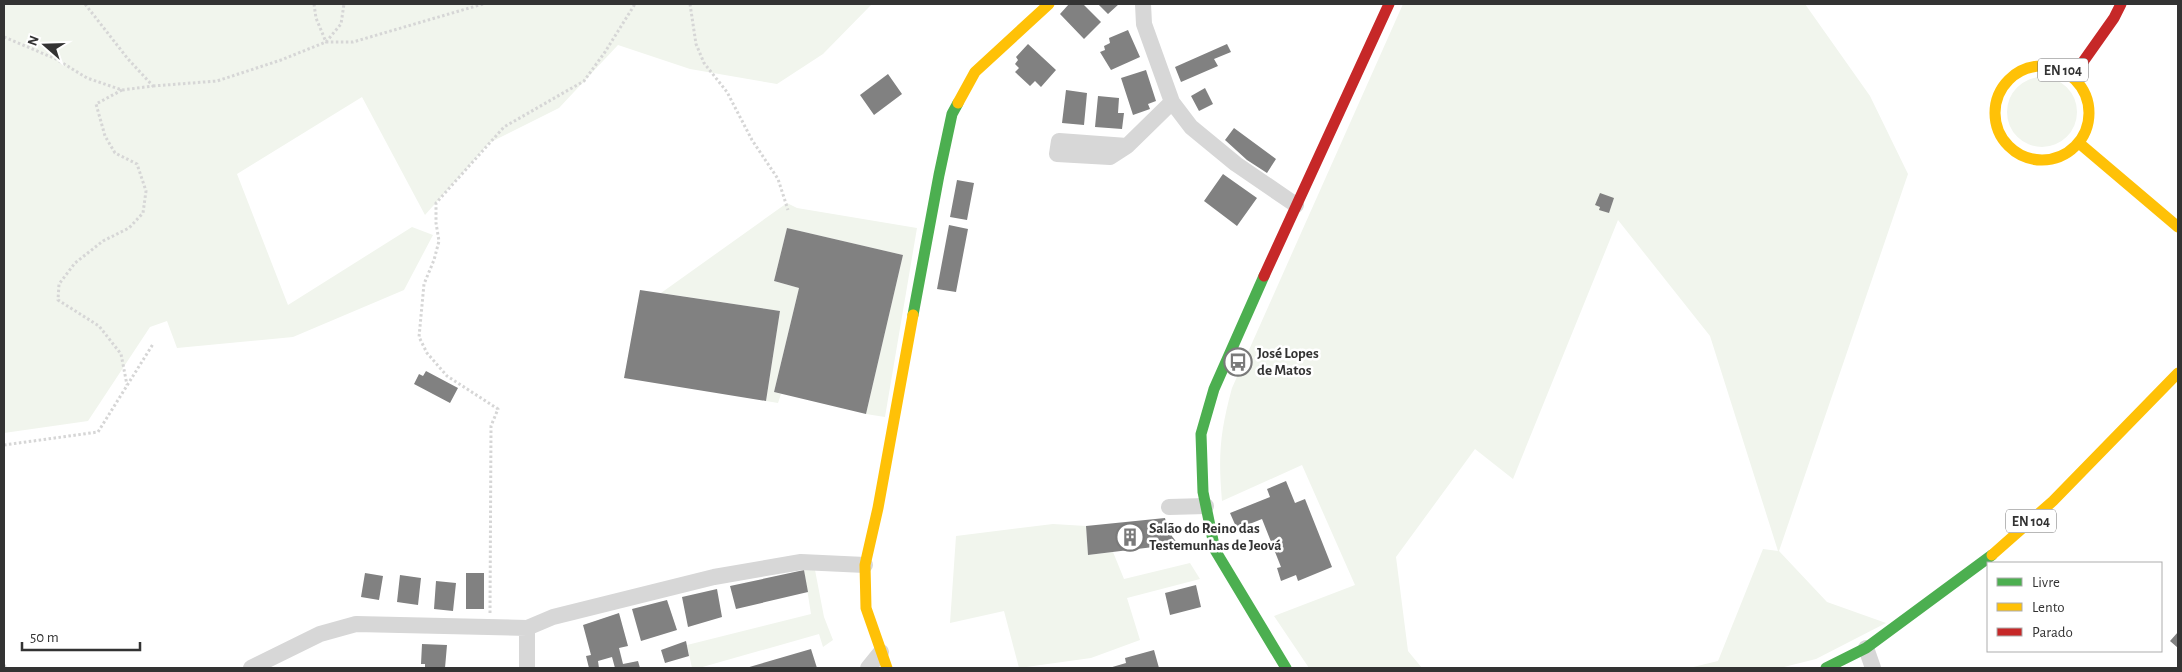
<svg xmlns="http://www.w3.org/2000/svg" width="2182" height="672" viewBox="0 0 2182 672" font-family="'Alegreya Sans',sans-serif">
	<rect width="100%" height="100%" fill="#fff"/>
	<!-- green -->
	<path fill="#f1f5ed" d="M 4,4 L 872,4 L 823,54 L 777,84 L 690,69 L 618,45 L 559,108 L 489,143 L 425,215 L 362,97 L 237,174 L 288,305 L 412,227 L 433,235 L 404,290 L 293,337 L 177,348 L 167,321 L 150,327 L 88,421 L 4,433 Z
		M 1403,4 L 1805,4 L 1870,96 L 1908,174 L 1779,551 L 1827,602 L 1886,623 L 1816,659 L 1780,668 L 1689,668 L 1718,661 L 1763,549 L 1778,551 L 1710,336 L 1618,220 L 1513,479 L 1475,449 L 1396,557 L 1408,651 L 1422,668 L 1309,668 L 1274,616 L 1355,585 L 1302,465 L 1222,501 C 1218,456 1220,432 1232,388 Z
		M2007 112a35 35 0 1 1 70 0a35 35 0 1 1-70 0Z
		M 787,203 L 797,208 L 917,228 L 885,417 L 866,414 L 903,255 L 787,228 L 774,281 L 799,288 L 774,392 L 781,394 L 778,403 L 766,401 L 780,311 L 661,293 Z
		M 1053,524 L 1086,526 L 1088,555 L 1113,552 L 1124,579 L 1190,563 L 1200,579 L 1127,598 L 1140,640 L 1091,658 L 1019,668 L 1004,611 L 950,623 L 956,536 Z
		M 804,570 L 815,570 L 824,617 L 833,640 L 823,647 L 819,634 L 699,668 L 692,668 L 687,645 L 811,614 Z"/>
	<!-- building -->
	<path fill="#818181" d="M 1069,4 L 1083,4 L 1101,22 L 1084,39 L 1060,14 Z
		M 1098,4 L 1119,4 L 1108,14 Z
		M 1128,30 L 1140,57 L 1111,70 L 1100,52 L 1105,50 L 1104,46 L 1110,43 L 1109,38 Z
		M 1028,44 L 1056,70 L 1041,87 L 1035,81 L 1030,86 L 1015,72 L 1019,68 L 1015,64 L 1018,60 L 1016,57 Z
		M 1227,44 L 1231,52 L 1214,59 L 1218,66 L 1181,82 L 1175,67 Z
		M 1146,70 L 1156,101 L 1148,104 L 1150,109 L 1133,115 L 1121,78 Z
		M 888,74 L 902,94 L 874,115 L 860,95 Z
		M 1205,88 L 1213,104 L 1199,111 L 1191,96 Z
		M 1066,90 L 1087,93 L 1084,125 L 1062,123 Z
		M 1098,96 L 1119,98 L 1118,113 L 1124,113 L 1122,129 L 1095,127 Z
		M 1234,128 L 1276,159 L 1267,173 L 1247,160 L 1225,140 Z
		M 1223,174 L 1257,198 L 1237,226 L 1204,201 Z
		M 957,180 L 974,183 L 967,220 L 950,217 Z
		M 1600,193 L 1614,198 L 1609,213 L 1599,210 L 1600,207 L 1595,205 Z
		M 949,225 L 968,229 L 956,292 L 937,289 Z
		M 787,228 L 903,255 L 866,414 L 774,392 L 799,288 L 774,281 Z
		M 640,290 L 780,311 L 766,401 L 624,378 Z
		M 426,371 L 458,388 L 450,403 L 414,384 L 419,374 L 423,376 Z
		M 1286,481 L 1295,503 L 1305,499 L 1332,567 L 1298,581 L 1296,575 L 1281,581 L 1277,568 L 1281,567 L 1262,519 L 1237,529 L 1230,513 L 1270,497 L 1267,489 Z
		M 1165,518 L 1168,531 L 1178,544 L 1088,555 L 1086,526 Z
		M 804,570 L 808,592 L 736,609 L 730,586 Z
		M 365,573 L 383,576 L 379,600 L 361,597 Z
		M 466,573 L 484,573 L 484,609 L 466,609 Z
		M 400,575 L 421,578 L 418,605 L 397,602 Z
		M 436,581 L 456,583 L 453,611 L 434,609 Z
		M 1196,585 L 1201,607 L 1170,615 L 1165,593 Z
		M 717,589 L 722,617 L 688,627 L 682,597 Z
		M 667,600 L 677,630 L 641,641 L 632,609 Z
		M 619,613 L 628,646 L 619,648 L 623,664 L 638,661 L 640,668 L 615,668 L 612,657 L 598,661 L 599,668 L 589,668 L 586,656 L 591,655 L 583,625 Z
		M 2178,632 L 2178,648 L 2170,641 Z
		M 686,641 L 689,656 L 665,663 L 661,650 Z
		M 422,644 L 447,645 L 445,668 L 425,668 L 425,664 L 421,664 Z
		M 811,649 L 817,668 L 746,668 Z
		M 1154,650 L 1159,668 L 1109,668 L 1126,663 L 1125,658 Z"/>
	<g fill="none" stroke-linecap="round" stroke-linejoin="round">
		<!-- path -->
		<path stroke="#d6d6d6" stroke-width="3" stroke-dasharray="2.5 2.5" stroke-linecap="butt" d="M 314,4 L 316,18 L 326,42 L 353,42 L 483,4
			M 690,4 L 696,44 L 704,63 L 727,92 L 752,140 L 778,179 L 788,210
			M 4,37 L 56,59 L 87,78 L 122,90 L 153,86 L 128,59 L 85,4
			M 153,86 L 217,81 L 281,60 L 326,42 L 341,24 L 344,4
			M 122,90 L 96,104 L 105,136 L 115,153 L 137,164 L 146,191 L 143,213 L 129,228 L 103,241 L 75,263 L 59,284 L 58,300 L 99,326 L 121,354 L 127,385
			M 4,445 L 98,432 L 153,344
			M 490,613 L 491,426 L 498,409 L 447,376 L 427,353 L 419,337 L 424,284 L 434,260 L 439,241 L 436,223 L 436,203 L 504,127 L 584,81 L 605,52 L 635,4
			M 4,665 L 6,668"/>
		<!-- street -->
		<path stroke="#d7d7d7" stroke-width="16" d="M 1143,4 L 1144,24 L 1172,102 L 1191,127 L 1236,164 L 1296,205
			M 1127,146 L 1110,157 L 1057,154 L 1059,141 L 1127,146 L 1172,102
			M 1169,507 L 1206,506
			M 1866,648 L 1873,668
			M 251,668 L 320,634 L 356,624 L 527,628 L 553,617 L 714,577 L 801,562 L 865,565
			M 527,668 L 527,628
			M 868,668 L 881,652"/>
		<!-- fast -->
		<path stroke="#4caf50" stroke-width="11" d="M 1264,276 L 1214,389 L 1201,434 L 1203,492 L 1215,550 L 1286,668
			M 913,315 L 939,175 L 952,114 L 958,103
			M 1826,668 L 1866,648 L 1992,555"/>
		<!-- slow -->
		<path stroke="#ffc107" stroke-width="11" d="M1995 113a47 47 0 1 1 94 0a47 47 0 1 1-94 0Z
			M 958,103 L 975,72 L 1049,4
			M 2079,143 L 2178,227
			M 1992,555 L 2053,501 L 2178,373
			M 887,668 L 866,608 L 865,565 L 878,508 L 913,315"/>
		<!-- jam -->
		<path stroke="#c62828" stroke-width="11" d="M 2073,76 L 2114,18 L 2121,4
			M 1264,276 L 1389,4"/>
	</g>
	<!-- icons -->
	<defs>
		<g id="bus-ring" transform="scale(1.4375)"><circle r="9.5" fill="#fff" stroke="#7a7a7a" stroke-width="1.5"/><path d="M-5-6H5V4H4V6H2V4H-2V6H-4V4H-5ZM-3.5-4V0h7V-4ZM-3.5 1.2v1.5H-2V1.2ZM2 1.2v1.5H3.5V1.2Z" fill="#7a7a7a"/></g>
		<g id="building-ring" transform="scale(1.4375)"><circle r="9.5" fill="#fff" stroke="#7a7a7a" stroke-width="1.5"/><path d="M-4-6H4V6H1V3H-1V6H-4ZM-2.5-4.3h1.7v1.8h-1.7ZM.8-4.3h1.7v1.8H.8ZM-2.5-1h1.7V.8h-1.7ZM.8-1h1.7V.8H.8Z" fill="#7a7a7a"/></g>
	</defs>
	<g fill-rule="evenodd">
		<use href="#bus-ring" x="1238" y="362"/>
		<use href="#building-ring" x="1130" y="537"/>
	</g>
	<g text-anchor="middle" stroke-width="5" stroke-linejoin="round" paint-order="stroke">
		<!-- shield labels -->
		<g fill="#fff" stroke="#707070" stroke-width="1">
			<rect x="2038" y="58.5" width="50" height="23" rx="4"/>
			<rect x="2006" y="509.5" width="50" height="23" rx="4"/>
		</g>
		<g font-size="14" font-weight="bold" fill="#333">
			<text x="2063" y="75">EN 104</text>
			<text x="2031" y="526">EN 104</text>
		</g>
		<!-- poi labels -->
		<g font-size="15" font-weight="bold" fill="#333" stroke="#fff" text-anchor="start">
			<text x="1257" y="358">José Lopes<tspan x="1257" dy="17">de Matos</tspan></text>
			<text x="1149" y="533">Salão do Reino das<tspan x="1149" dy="17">Testemunhas de Jeová</tspan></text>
		</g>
	</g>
	<!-- border -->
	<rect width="2182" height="672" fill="none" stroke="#333333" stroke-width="10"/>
	<!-- legend -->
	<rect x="1987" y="562" width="175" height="90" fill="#ffffff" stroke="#adadad"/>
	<rect x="1997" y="578" width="25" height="8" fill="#4caf50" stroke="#adadad"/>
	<text x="2032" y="587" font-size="15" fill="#333333">Livre</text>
	<rect x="1997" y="603" width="25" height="8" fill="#ffc107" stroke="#adadad"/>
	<text x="2032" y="612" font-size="15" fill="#333333">Lento</text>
	<rect x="1997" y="628" width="25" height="8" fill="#c62828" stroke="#adadad"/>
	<text x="2032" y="637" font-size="15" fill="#333333">Parado</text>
	<!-- north arrow -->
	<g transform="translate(45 45) rotate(290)" stroke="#ffffff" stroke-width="4" paint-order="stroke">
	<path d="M0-4L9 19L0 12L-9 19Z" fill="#333333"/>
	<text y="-8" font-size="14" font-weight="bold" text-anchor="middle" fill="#333333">N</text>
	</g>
	<!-- scale -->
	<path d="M22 642v8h118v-8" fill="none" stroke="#333333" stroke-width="2.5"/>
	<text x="30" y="642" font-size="15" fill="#333333" stroke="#ffffff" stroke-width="4" paint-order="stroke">50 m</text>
</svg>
